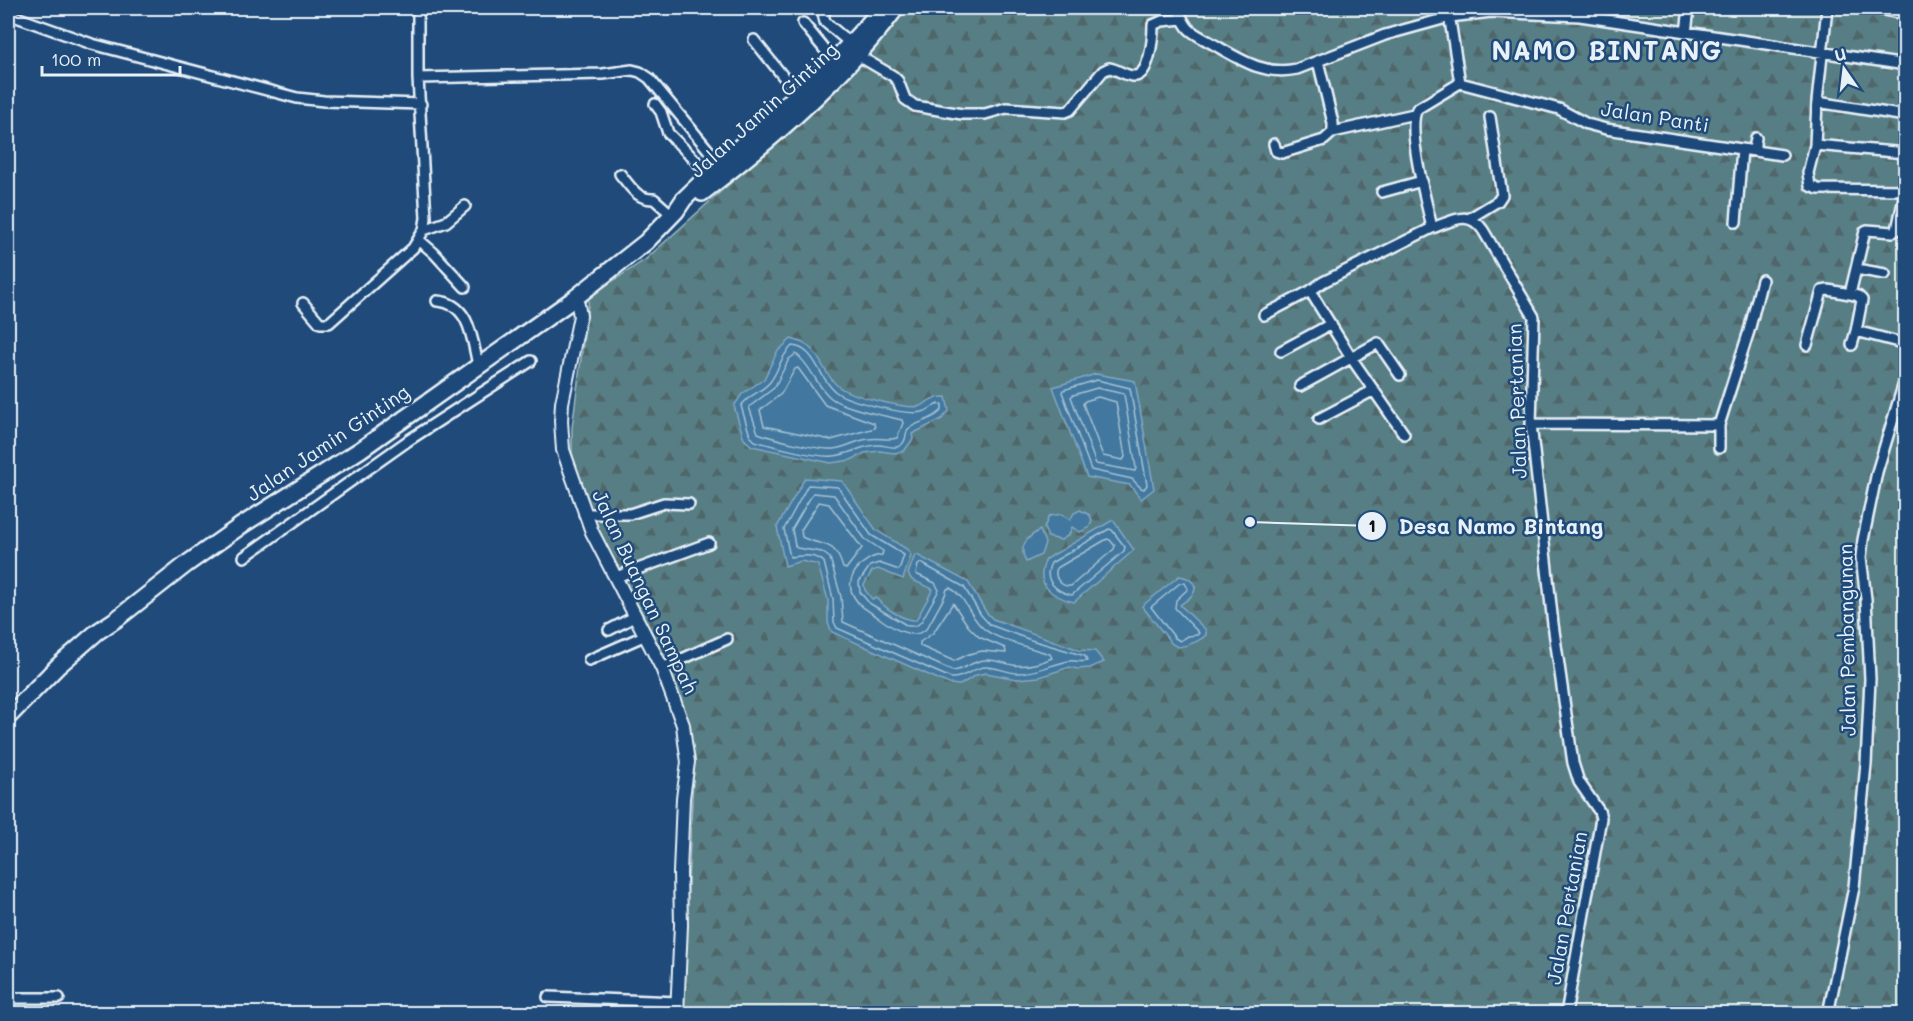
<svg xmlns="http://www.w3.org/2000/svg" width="1913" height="1021" viewBox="0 0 1913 1021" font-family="Mali,sans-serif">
	<defs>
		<pattern id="forest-firs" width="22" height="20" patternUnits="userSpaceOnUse" patternTransform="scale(1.5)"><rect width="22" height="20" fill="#577e84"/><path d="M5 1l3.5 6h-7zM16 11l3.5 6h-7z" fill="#4f666a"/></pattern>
	</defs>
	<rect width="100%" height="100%" fill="#1f4a7a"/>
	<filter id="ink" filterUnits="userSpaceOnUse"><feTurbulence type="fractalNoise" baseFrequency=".0167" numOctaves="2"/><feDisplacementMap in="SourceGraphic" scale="12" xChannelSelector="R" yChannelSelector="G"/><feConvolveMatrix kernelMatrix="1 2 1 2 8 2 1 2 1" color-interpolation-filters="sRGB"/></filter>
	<g filter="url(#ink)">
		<!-- forest -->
		<path fill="url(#forest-firs)" stroke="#a0b8be" stroke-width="1.5" d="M 903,8 L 1905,8 L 1905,1013 L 682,1013 L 694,757 L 683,706 L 658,651 L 603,544 L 585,500 L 572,453 L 572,428 L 589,297 L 646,259 L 738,176 L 847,74 Z"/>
		<!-- water -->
		<path fill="#42789f" stroke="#84a8c3" stroke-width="1.5" d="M 791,339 C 823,346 818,370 839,387 C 849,395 907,410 921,406 C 925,405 928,400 932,399 C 936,397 942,397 946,397 L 949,411 L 942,419 L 912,434 L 913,439 L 904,451 L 894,453 L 880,451 L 865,453 L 851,460 L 831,463 L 752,446 L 744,439 L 734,406 L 742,394 L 764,379 L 777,352 Z
			M 1096,374 L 1135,381 L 1154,489 L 1141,499 L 1130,485 L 1087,477 L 1053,387 Z
			M 805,478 L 842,481 L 876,530 L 908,550 L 911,556 L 903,579 L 878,569 L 872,571 L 864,585 L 865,590 L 872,599 L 876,598 C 884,607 903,621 916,620 L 933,589 L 912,580 L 908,574 L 915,555 L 917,555 L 968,582 L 986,612 L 993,619 L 1079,650 L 1095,651 L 1104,662 L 1090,668 L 1077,669 L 1070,667 L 1039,677 L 1017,679 L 986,673 L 976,675 L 960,685 L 949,684 L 832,632 L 828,623 L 828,600 L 818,565 L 801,561 L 785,566 L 777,527 Z
			M 1080,510 L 1090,515 L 1092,521 L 1089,528 L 1080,532 L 1072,527 L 1069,535 L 1061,540 L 1048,537 L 1044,528 L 1049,516 L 1062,514 L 1070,520 L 1074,513 Z
			M 1113,520 L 1134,550 L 1074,602 C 1050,596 1034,584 1046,559 Z
			M 1040,530 L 1045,543 L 1041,555 L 1026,562 C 1018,546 1026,538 1040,530 Z
			M 1179,576 C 1189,577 1201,585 1192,595 C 1189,599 1184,602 1180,605 L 1206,630 L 1206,635 C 1200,641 1187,646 1178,647 L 1172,644 L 1142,606 Z"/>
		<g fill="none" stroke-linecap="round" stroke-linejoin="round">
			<!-- shore -->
			<path stroke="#a6c1d4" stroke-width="1.5" d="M 792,346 C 816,347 819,380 836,392 C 847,401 908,416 922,412 C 929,411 932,405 939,404 L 942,405 L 942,410 C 934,420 919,421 908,429 C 905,434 907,441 901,445 C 895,450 886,445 878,445 C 862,445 849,455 833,456 C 817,458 772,446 755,441 L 750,436 L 741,406 C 748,395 762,392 770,382 C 780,369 779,358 792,346 Z
				M 796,354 C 811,365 816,386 831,398 C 843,408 886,416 902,420 L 903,423 L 897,438 C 889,441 878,437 869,439 C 856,440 846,448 833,449 C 818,450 773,439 758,433 L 749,407 L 774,388 L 789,359 Z
				M 798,368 L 825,405 L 874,423 L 875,428 L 831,440 L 764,426 L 760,410 L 781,394 L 795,369 Z
				M 1097,380 L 1130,388 L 1147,485 L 1144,489 L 1141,488 L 1132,479 L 1091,470 L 1062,392 L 1063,390 Z
				M 1097,388 L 1124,394 L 1136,468 L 1135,471 L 1096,464 L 1071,397 L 1073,395 Z
				M 1098,397 L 1116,402 L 1125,457 L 1123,460 L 1103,456 L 1083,404 L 1085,401 Z
				M 808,485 L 838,487 L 871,535 L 904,555 L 899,570 L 879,563 L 870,566 L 859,582 L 860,592 L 869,603 L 908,626 L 916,626 L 921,622 L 939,590 L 935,583 L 916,574 L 918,565 L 921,563 L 964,587 L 981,615 L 990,625 L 1031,640 L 1085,656 L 1087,661 C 1080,663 1076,660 1069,661 C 1052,664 1037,673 1018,673 C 1008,673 997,667 986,667 C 973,667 964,679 951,678 L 837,628 L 834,622 L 833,599 L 824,562 C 814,553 801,556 790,557 L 784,529 Z
				M 813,493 L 834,495 L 865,539 L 883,551 L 882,555 C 864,556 842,578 854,597 C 860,607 869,611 879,618 C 890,626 911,641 925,630 C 929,626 932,619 935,614 C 939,606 945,598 947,589 L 950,588 C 966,596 969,616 983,628 C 994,639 1034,649 1050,654 L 1052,658 C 1041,663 1026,667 1013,665 C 1004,663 994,659 985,660 C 972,661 964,670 953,671 L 843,622 L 841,597 L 830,558 L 822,552 L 797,548 L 795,546 L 792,529 Z
				M 819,502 L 829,504 L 862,548 L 846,569 L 843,568 C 834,538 824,548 802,537 L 801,530 Z
				M 1109,529 L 1112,530 L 1125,547 L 1124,551 L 1072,595 C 1056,592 1042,580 1051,563 Z
				M 1107,539 L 1110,540 L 1115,546 L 1114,549 L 1071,586 C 1061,587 1053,578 1057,568 Z
				M 1180,583 L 1185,583 L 1188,589 L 1176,600 L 1175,608 L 1199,633 L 1197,635 L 1188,636 L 1180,641 L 1175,638 L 1151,607 Z
				M 953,603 L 968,626 L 979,637 L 1005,648 L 1006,653 L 982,651 L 969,654 L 954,661 L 920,646 L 920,642 L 933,633 Z"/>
			<!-- minor casing -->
			<g stroke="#e8f1f8" stroke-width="14">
				<path id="minor" d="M 828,8 L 823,13 L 825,22 L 850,43
					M 1178,8 C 1181,15 1183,23 1189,29 C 1195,35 1205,39 1213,44 C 1241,60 1264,76 1297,69 L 1385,35 L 1450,17 L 1491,12 L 1580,16 L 1906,65
					M 1448,8 L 1460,83 L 1417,109 C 1406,129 1427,204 1432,228 C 1453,221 1468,209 1483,230 L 1534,317 L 1531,424 L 1553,624 L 1573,763 L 1579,782 L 1599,811 L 1601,818 L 1566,1014
					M 1827,8 L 1817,102 L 1815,145 L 1808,173 L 1810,186 L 1818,189 L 1905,190
					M 1873,8 L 1906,14
					M 8,14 L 92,44 L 297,98 L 324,101 L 421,104
					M 803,23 L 834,61
					M 1686,33 L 1689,8
					M 754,40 L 798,95
					M 859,53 L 864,59 L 893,76 L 898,81 L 905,99 L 915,106 L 962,114 L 985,114 L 1006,108 L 1065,112 L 1070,110 L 1103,71 L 1109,68 C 1117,69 1124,75 1133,76 C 1150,78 1153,36 1153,25 L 1162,21 L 1182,19
					M 418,78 L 603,74 L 632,70 L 640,72 L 649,78 L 720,164
					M 1460,83 L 1559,109 L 1587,124 L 1606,129 L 1782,155
					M 1817,102 L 1906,116
					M 655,104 L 661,112 L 668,133 L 713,178
					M 1333,132 L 1414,114
					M 1274,144 L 1276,151 L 1282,153 L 1324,140 L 1333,132 L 1333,123 L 1318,61
					M 1815,145 L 1906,153
					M 1754,150 L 1756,138
					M 620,174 C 630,186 637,200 654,199 L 672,215
					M 1906,188 L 1897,230 L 1893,232 L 1867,230 L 1865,231 L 1850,294 L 1858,296 L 1862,300 L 1856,331 L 1906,344
					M 1382,192 L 1422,181
					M 1470,218 L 1498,201 L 1502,195 L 1490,117
					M 1736,222 L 1742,149
					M 424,230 L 446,222 L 465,206
					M 419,240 L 434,253 L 465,287
					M 1856,269 L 1885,274
					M 437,301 C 470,303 472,339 478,365
					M 303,303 L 320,323 L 329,323 L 413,248 L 424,230 L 426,218 L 418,78 L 418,8
					M 1264,315 L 1310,291
					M 1807,345 L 1822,291 L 1828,290 L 1850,294
					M 1852,345 L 1856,331
					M 1281,351 L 1331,324
					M 1300,386 L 1378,343 L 1400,375
					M 1319,419 L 1374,390
					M 1531,424 L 1719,425 L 1749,331 L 1762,280
					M 1719,425 L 1719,448
					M 1404,434 L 1352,359 L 1310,291 L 1323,282 L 1432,228
					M 584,514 L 630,514 L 664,503 L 689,504
					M 244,557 L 409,440 L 531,361
					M 616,577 L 709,543
					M 609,630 L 636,616
					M 589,660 L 646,635
					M 662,668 L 727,639
					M 548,997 L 678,1002
					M 8,998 L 59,998
					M 1828,1014 L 1854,887 L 1866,764 L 1870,679 L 1866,599 L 1861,557 L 1863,540 L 1877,472 L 1906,376"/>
			</g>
			<!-- tertiary casing -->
			<g stroke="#e8f1f8" stroke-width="16">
				<path id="tertiary" d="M 575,298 L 578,305 L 580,316 L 562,403 L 561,421 L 563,450 L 592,532 L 662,668 L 683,725 L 685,742 L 688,762 L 683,798 L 680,873 L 681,925 L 677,1014"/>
			</g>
			<!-- trunk casing -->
			<g stroke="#e8f1f8" stroke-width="20">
				<path id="trunk" d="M 702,193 C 769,142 846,76 896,8
					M 8,717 L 58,666 L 97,632 L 118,618 L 188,563 L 242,525 L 360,450 L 575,298 L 646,242 L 676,211 L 684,199 L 709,175 L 834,61 L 870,22 L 881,8"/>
			</g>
			<!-- minor -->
			<use href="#minor" stroke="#1f4a7a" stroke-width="9"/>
			<!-- tertiary -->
			<use href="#tertiary" stroke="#1f4a7a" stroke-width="12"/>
			<!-- trunk -->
			<use href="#trunk" stroke="#1f4a7a" stroke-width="15"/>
		</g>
	</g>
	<g text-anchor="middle" stroke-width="5" stroke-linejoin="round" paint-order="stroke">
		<!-- street labels -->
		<g font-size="20" fill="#e8f1f8" stroke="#1f4a7a">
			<text transform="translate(764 110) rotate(-42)" y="7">Jalan Jamin Ginting</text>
			<text transform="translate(1655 117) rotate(9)" y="7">Jalan Panti</text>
			<text transform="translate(1517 401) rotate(-92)" y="7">Jalan Pertanian</text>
			<text transform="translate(328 443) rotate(-34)" y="7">Jalan Jamin Ginting</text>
			<text transform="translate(645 592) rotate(65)" y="7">Jalan Buangan Sampah</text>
			<text transform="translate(1847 640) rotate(-91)" y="7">Jalan Pembangunan</text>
			<text transform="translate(1567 908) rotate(-80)" y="7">Jalan Pertanian</text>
		</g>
		<!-- district labels -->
		<g font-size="26" font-weight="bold" letter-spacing="1.5" fill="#e8f1f8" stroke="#1f4a7a">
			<text x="1607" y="60">NAMO BINTANG</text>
		</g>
	</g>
	<!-- callouts -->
	<path fill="none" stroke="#e8f1f8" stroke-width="2" d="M1250 522L1372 526"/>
	<g fill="#e8f1f8" stroke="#1f4a7a" stroke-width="2">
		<circle cx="1250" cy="522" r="6"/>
		<circle cx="1372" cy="526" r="15"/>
	</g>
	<g font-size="18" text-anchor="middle" font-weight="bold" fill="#111">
		<text x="1372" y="532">1</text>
	</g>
	<g font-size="21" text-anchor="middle" font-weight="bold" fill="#e8f1f8" stroke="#1f4a7a" stroke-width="5" stroke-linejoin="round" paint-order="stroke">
		<text x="1501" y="534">Desa Namo Bintang</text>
	</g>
	<!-- margin -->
	<rect width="1913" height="1021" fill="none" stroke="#1f4a7a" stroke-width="30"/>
	<rect x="15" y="15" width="1883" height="991" fill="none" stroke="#e8f1f8" stroke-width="2" filter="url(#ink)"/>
	<!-- north arrow -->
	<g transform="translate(1844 69) rotate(346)" stroke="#1f4a7a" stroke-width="4.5" paint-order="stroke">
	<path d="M0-4.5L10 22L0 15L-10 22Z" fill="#e8f1f8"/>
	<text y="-9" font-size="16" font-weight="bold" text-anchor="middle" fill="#e8f1f8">U</text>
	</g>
	<!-- scale -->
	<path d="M42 66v9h138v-9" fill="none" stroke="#e8f1f8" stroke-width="3"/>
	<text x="51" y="66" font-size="18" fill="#e8f1f8" stroke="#1f4a7a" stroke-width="4.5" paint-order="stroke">100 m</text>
</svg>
